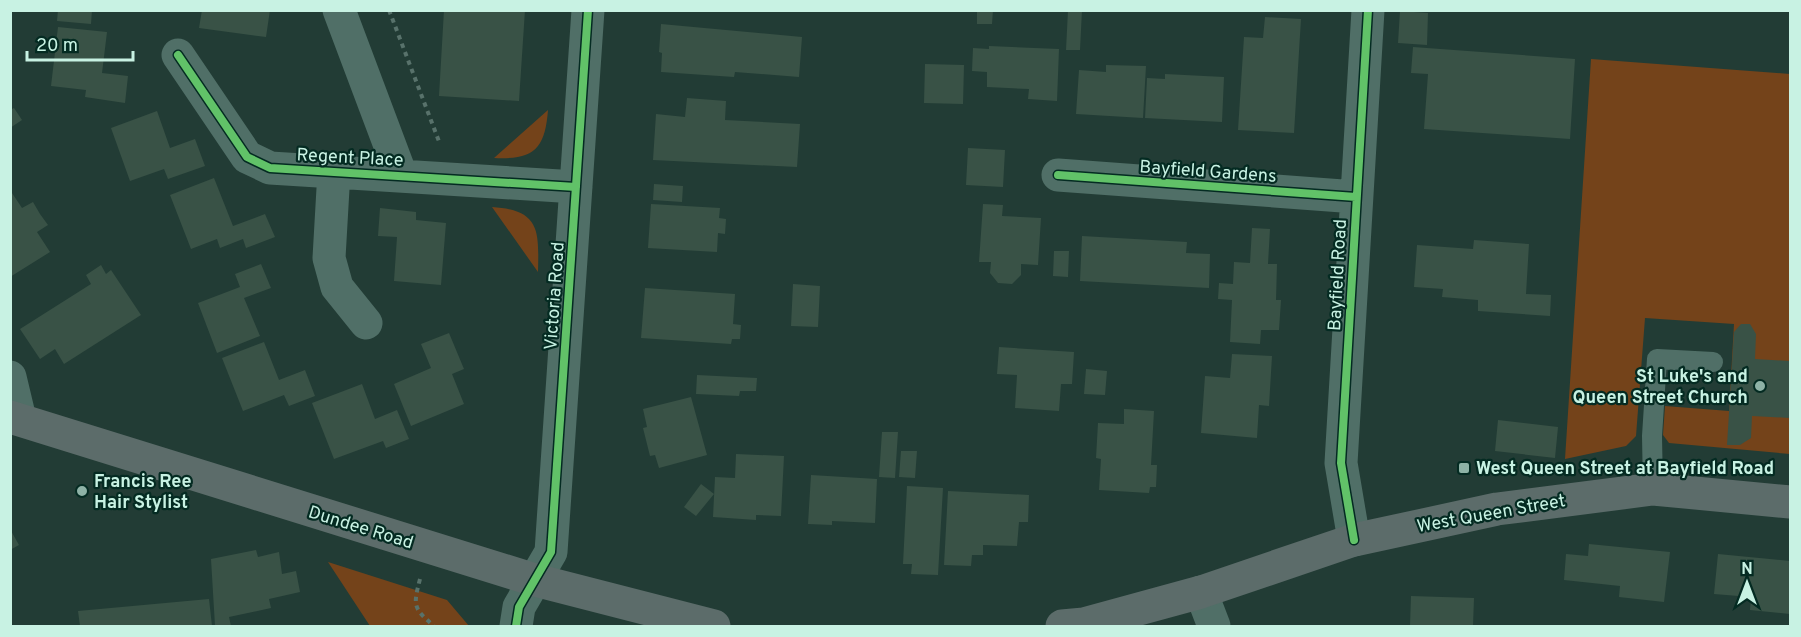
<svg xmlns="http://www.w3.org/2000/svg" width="1801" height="637" viewBox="0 0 1801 637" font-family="Overpass,sans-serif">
	<rect width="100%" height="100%" fill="#223c35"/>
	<!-- green -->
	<path fill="#74431a" d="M 1591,59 L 1790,74 L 1790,454 L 1669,443 L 1663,435 L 1665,406 L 1729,411 L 1734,324 L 1645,318 L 1636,436 L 1626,446 L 1565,459 Z
		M 548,110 C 545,149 534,160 494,158 Z
		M 492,207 C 540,210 539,230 538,272 Z
		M 328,562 L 447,600 L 469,626 L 370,626 Z"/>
	<!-- building -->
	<path fill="#395246" d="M 58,10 L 92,10 L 91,24 L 57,21 Z
		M 202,10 L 270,10 L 266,37 L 199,28 Z
		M 444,10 L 525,10 L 519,101 L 439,96 Z
		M 977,10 L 993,10 L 992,24 L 977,24 Z
		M 1068,10 L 1082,10 L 1080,50 L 1066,50 Z
		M 1400,11 L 1428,13 L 1427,45 L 1398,43 Z
		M 1265,17 L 1301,19 L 1294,133 L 1238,130 L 1244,37 L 1263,38 Z
		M 661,24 L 802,37 L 799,77 L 735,72 L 734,77 L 661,72 L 662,53 L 659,52 Z
		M 58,27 L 107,32 L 102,73 L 128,76 L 125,103 L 85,97 L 86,90 L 51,86 Z
		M 989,46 L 1059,49 L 1057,101 L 1028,99 L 1029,89 L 987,87 L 987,72 L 972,71 L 973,48 L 989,49 Z
		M 1413,47 L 1575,59 L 1570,139 L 1424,129 L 1428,74 L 1411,73 Z
		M 925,64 L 964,65 L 963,104 L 924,103 Z
		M 1106,65 L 1146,66 L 1143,118 L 1076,114 L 1079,70 L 1106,72 Z
		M 1165,74 L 1224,77 L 1222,122 L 1145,118 L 1147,78 L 1165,79 Z
		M 687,98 L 726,101 L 725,120 L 800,124 L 797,167 L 653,160 L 656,114 L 685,117 Z
		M 14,108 L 22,120 L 10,128 L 10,110 Z
		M 157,111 L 170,148 L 195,139 L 205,166 L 168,179 L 164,169 L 130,181 L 111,128 Z
		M 968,148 L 1005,150 L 1003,187 L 966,185 Z
		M 214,178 L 233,226 L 265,214 L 275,237 L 246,248 L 243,239 L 220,248 L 217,239 L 191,249 L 170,195 Z
		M 654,184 L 683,186 L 682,202 L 653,200 Z
		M 10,190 L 22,208 L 33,202 L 40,214 L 48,225 L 37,232 L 50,252 L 10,277 Z
		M 651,204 L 720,208 L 719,218 L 726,219 L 725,234 L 718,233 L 717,252 L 648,248 Z
		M 983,204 L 1003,205 L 1002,216 L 1041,218 L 1038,265 L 1021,264 L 1021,275 L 1012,284 L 998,283 L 990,273 L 991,262 L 979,262 Z
		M 380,208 L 416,212 L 416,220 L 446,223 L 441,285 L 394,281 L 397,237 L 378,236 Z
		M 1252,228 L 1270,229 L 1268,264 L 1277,264 L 1276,300 L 1281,300 L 1279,330 L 1261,330 L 1260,344 L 1230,342 L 1232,300 L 1218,299 L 1219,283 L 1233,284 L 1234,262 L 1250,263 Z
		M 1082,236 L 1187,242 L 1186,253 L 1210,254 L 1209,288 L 1080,281 Z
		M 1474,240 L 1529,244 L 1526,294 L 1551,295 L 1550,316 L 1478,311 L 1478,300 L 1442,297 L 1443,289 L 1414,287 L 1417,245 L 1473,249 Z
		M 1054,251 L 1069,251 L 1068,277 L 1053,276 Z
		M 261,264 L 271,288 L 244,298 L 260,336 L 217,353 L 198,303 L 240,287 L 235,274 Z
		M 101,265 L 106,274 L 111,270 L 141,315 L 64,364 L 55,349 L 40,359 L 20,329 L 91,284 L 86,275 Z
		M 793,284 L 820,286 L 818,327 L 791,326 Z
		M 645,288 L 735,294 L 733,324 L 741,325 L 740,339 L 732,339 L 731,344 L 641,338 Z
		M 1741,324 L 1750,324 L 1756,334 L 1755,359 L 1790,361 L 1790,418 L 1752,416 L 1751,438 L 1740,445 L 1727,445 L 1734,332 Z
		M 449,333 L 464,369 L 452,374 L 464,404 L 411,426 L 394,384 L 431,368 L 421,344 Z
		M 264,342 L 279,380 L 305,370 L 315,396 L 289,406 L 284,395 L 243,411 L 222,358 Z
		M 999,347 L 1074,352 L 1072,384 L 1061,384 L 1059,411 L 1015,408 L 1017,375 L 997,374 Z
		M 1232,354 L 1272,356 L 1269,406 L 1259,405 L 1257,438 L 1201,433 L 1205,376 L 1230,378 Z
		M 1086,369 L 1107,371 L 1105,395 L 1084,394 Z
		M 697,375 L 757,378 L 756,391 L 740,391 L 739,396 L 696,394 Z
		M 362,384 L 375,419 L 397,410 L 409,439 L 386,448 L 383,441 L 334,459 L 312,403 Z
		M 691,397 L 707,455 L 659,468 L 655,455 L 650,456 L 643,428 L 647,427 L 643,409 Z
		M 1124,409 L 1154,411 L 1151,465 L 1157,465 L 1156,487 L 1150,487 L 1149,493 L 1099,490 L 1101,459 L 1096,458 L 1098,423 L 1124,424 Z
		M 1498,420 L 1558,427 L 1555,458 L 1495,451 Z
		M 882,432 L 898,432 L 895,478 L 879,477 Z
		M 901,451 L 917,451 L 915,478 L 899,477 Z
		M 736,454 L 784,456 L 781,516 L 756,515 L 756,520 L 713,517 L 715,477 L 735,478 Z
		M 811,475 L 877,479 L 875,523 L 832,521 L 832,525 L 808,524 Z
		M 701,484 L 714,494 L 696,516 L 684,507 Z
		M 907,486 L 943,488 L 938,575 L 911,574 L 912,564 L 903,564 Z
		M 948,491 L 1029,495 L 1028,522 L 1019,522 L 1017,546 L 983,545 L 983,555 L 972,555 L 971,566 L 944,565 Z
		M 10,529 L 19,545 L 10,550 Z
		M 1589,544 L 1670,552 L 1664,602 L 1619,597 L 1620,586 L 1564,580 L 1566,554 L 1588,556 Z
		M 256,550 L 258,557 L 279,552 L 282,574 L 296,571 L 300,592 L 269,599 L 271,608 L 229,617 L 231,626 L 215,626 L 211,559 Z
		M 1718,554 L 1790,561 L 1790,614 L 1750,610 L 1751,597 L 1714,594 Z
		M 1411,596 L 1474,598 L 1473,626 L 1410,626 Z
		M 209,599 L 212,626 L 80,626 L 78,611 Z"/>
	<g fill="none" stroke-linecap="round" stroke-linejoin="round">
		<!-- path -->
		<path stroke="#58726b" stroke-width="4" stroke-dasharray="4.5 4.5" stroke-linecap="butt" d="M 389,10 L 440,144
			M 420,579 C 413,606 413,608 434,626"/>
		<!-- lane -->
		<path stroke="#506f67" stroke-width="20" d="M 1653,489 L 1652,436 L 1657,359 L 1713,362"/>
		<!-- street -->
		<path stroke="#506f67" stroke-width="33" d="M 339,10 L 401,175
			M 178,55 L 247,157 L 270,168 L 576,187
			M 334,171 L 329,258 L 337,287 L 366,323
			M 1058,175 L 1356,197
			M 10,377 L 20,419
			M 1354,540 L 1341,463 L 1368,10
			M 1201,592 L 1214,626
			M 516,626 L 519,607 L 551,552 L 588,10"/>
		<!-- primary -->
		<path stroke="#5c6c6a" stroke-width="33" d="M 10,417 L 535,580 L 714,626
			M 1062,626 L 1084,624 L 1201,592 L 1354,540 L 1497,509 L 1653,489 L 1790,502"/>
		<!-- cycleway casing -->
		<g stroke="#042b22" stroke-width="11">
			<path id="cycleway" d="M 178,55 L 247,157 L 270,168 L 576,187
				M 1058,175 L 1356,197
				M 1354,540 L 1341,463 L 1368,10
				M 516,626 L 519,607 L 551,552 L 588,10"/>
		</g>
		<!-- cycleway -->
		<use href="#cycleway" stroke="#61c268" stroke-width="8"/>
	</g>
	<!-- markers -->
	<g fill="#8eb2a6" stroke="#042b22" stroke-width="2">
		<circle cx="1760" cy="386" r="6"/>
		<rect x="1458" y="462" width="12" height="12" rx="3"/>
		<circle cx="82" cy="491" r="6"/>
	</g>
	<g text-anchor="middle" stroke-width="4.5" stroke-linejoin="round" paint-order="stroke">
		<!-- street labels -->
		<g font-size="18" fill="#c8f2e3" stroke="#042b22">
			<text transform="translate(350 157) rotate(3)" y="6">Regent Place</text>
			<text transform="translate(1208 171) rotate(4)" y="6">Bayfield Gardens</text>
			<text transform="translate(1337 275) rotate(-87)" y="6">Bayfield Road</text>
			<text transform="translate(554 296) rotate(-86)" y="6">Victoria Road</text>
			<text transform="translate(1491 513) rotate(-10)" y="6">West Queen Street</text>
			<text transform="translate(361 527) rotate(17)" y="6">Dundee Road</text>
		</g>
		<!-- poi labels -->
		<g font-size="18" font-weight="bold" fill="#c8f2e3" stroke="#042b22" text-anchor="start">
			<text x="1748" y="382" text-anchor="end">St Luke's and<tspan x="1748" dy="21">Queen Street Church</tspan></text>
			<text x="1476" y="474">West Queen Street at Bayfield Road</text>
			<text x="94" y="487">Francis Ree<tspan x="94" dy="21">Hair Stylist</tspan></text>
		</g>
	</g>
	<!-- border -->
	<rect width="1801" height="637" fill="none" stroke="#c8f2e3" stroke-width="24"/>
	<!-- north arrow -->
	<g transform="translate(1747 583)" stroke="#042b22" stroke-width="4.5" paint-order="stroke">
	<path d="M0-4.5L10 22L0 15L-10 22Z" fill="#c8f2e3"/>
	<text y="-9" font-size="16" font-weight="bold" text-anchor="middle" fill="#c8f2e3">N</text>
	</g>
	<!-- scale -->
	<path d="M27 51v9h106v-9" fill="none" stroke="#c8f2e3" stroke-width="3"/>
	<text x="36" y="51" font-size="18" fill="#c8f2e3" stroke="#042b22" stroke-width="4.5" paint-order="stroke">20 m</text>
</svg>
